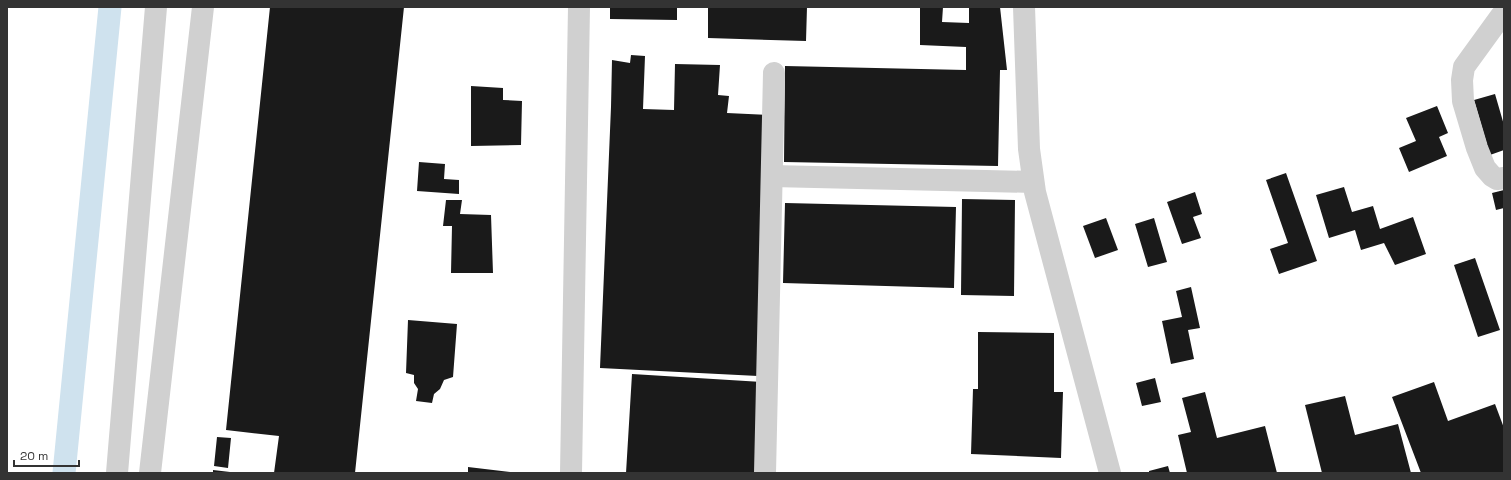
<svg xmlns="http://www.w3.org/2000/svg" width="1511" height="480" viewBox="0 0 1511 480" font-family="'Space Grotesk',sans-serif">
	<rect width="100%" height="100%" fill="#fff"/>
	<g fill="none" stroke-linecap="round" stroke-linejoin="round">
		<!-- canal -->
		<path stroke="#cfe2ee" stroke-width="23" d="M 64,473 L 110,7"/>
	</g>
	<!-- building -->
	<path fill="#1a1a1a" d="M 270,7 L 404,7 L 355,473 L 274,473 L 279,436 L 226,430 Z
		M 610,7 L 677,7 L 677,20 L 610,19 Z
		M 708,7 L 807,7 L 806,41 L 708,38 Z
		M 920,7 L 943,7 L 942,22 L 969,23 L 969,7 L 1000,7 L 1007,70 L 1000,70 L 998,166 L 784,162 L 785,66 L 966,70 L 966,47 L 920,45 Z
		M 631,55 L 645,56 L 643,109 L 674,110 L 675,64 L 720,65 L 718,95 L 729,96 L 727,113 L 769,115 L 758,376 L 600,368 L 611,107 L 612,60 L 630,63 Z
		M 471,86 L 503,88 L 503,100 L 522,101 L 521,145 L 471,146 Z
		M 1495,94 L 1504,125 L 1504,150 L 1490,155 L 1474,100 Z
		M 1437,106 L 1448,133 L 1439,137 L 1447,156 L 1409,172 L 1399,148 L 1416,141 L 1406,118 Z
		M 419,162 L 445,164 L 444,179 L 459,180 L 459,194 L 417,191 Z
		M 1286,173 L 1317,261 L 1279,274 L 1270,249 L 1288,243 L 1266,180 Z
		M 1344,187 L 1352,212 L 1373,206 L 1380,229 L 1413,217 L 1426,254 L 1395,265 L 1384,243 L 1361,250 L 1355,230 L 1329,238 L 1316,195 Z
		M 1504,190 L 1504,208 L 1496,210 L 1492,193 Z
		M 1195,192 L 1202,214 L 1193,217 L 1201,238 L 1182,244 L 1167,202 Z
		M 962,199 L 1015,200 L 1014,296 L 961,295 Z
		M 446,200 L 462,200 L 460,214 L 491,215 L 493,273 L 451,273 L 452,226 L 443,226 Z
		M 785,203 L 956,207 L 954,288 L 783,283 Z
		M 1106,218 L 1118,250 L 1095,258 L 1083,226 Z
		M 1154,218 L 1167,262 L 1148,267 L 1135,224 Z
		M 1475,258 L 1500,330 L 1478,337 L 1454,265 Z
		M 1191,287 L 1200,328 L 1188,330 L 1194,359 L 1171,364 L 1162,321 L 1182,317 L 1176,291 Z
		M 408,320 L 457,324 L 453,377 L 444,380 L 440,389 L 434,394 L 432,403 L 416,401 L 418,389 L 414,383 L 414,375 L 406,373 Z
		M 978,332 L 1054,333 L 1054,392 L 1063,392 L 1061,458 L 971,454 L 973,389 L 978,389 Z
		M 632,374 L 762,382 L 756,473 L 626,473 Z
		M 1155,378 L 1161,402 L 1142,406 L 1136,383 Z
		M 1434,382 L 1448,421 L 1495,404 L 1504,428 L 1504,473 L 1421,473 L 1392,397 Z
		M 1205,392 L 1217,438 L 1265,426 L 1277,473 L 1187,473 L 1178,435 L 1191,432 L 1182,398 Z
		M 1345,396 L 1355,435 L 1398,424 L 1411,473 L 1322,473 L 1305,405 Z
		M 217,437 L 231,438 L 228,468 L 214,466 Z
		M 1168,466 L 1170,473 L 1149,473 L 1149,471 Z
		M 468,467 L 510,472 L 510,473 L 468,473 Z
		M 213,470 L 230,472 L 230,473 L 213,473 Z"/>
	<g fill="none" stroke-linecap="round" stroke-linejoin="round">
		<!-- minor -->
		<path stroke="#d0d0d0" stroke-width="22" d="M 1024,7 L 1029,149 L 1035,192 L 1110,473
			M 1501,16 L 1464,67 L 1462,80 L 1463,101 L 1477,148 L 1485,168 L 1492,176 L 1497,179 L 1504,178
			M 772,176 L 1033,182
			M 117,473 L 156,7
			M 150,473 L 203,7
			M 571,473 L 579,7
			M 765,473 L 774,73"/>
	</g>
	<!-- border -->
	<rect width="1511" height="480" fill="none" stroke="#333333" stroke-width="16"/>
	<!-- scale -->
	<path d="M14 460v6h65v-6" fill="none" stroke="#333333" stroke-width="2"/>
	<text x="20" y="460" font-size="12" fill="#333333" stroke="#ffffff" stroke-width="3" paint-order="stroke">20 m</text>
</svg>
